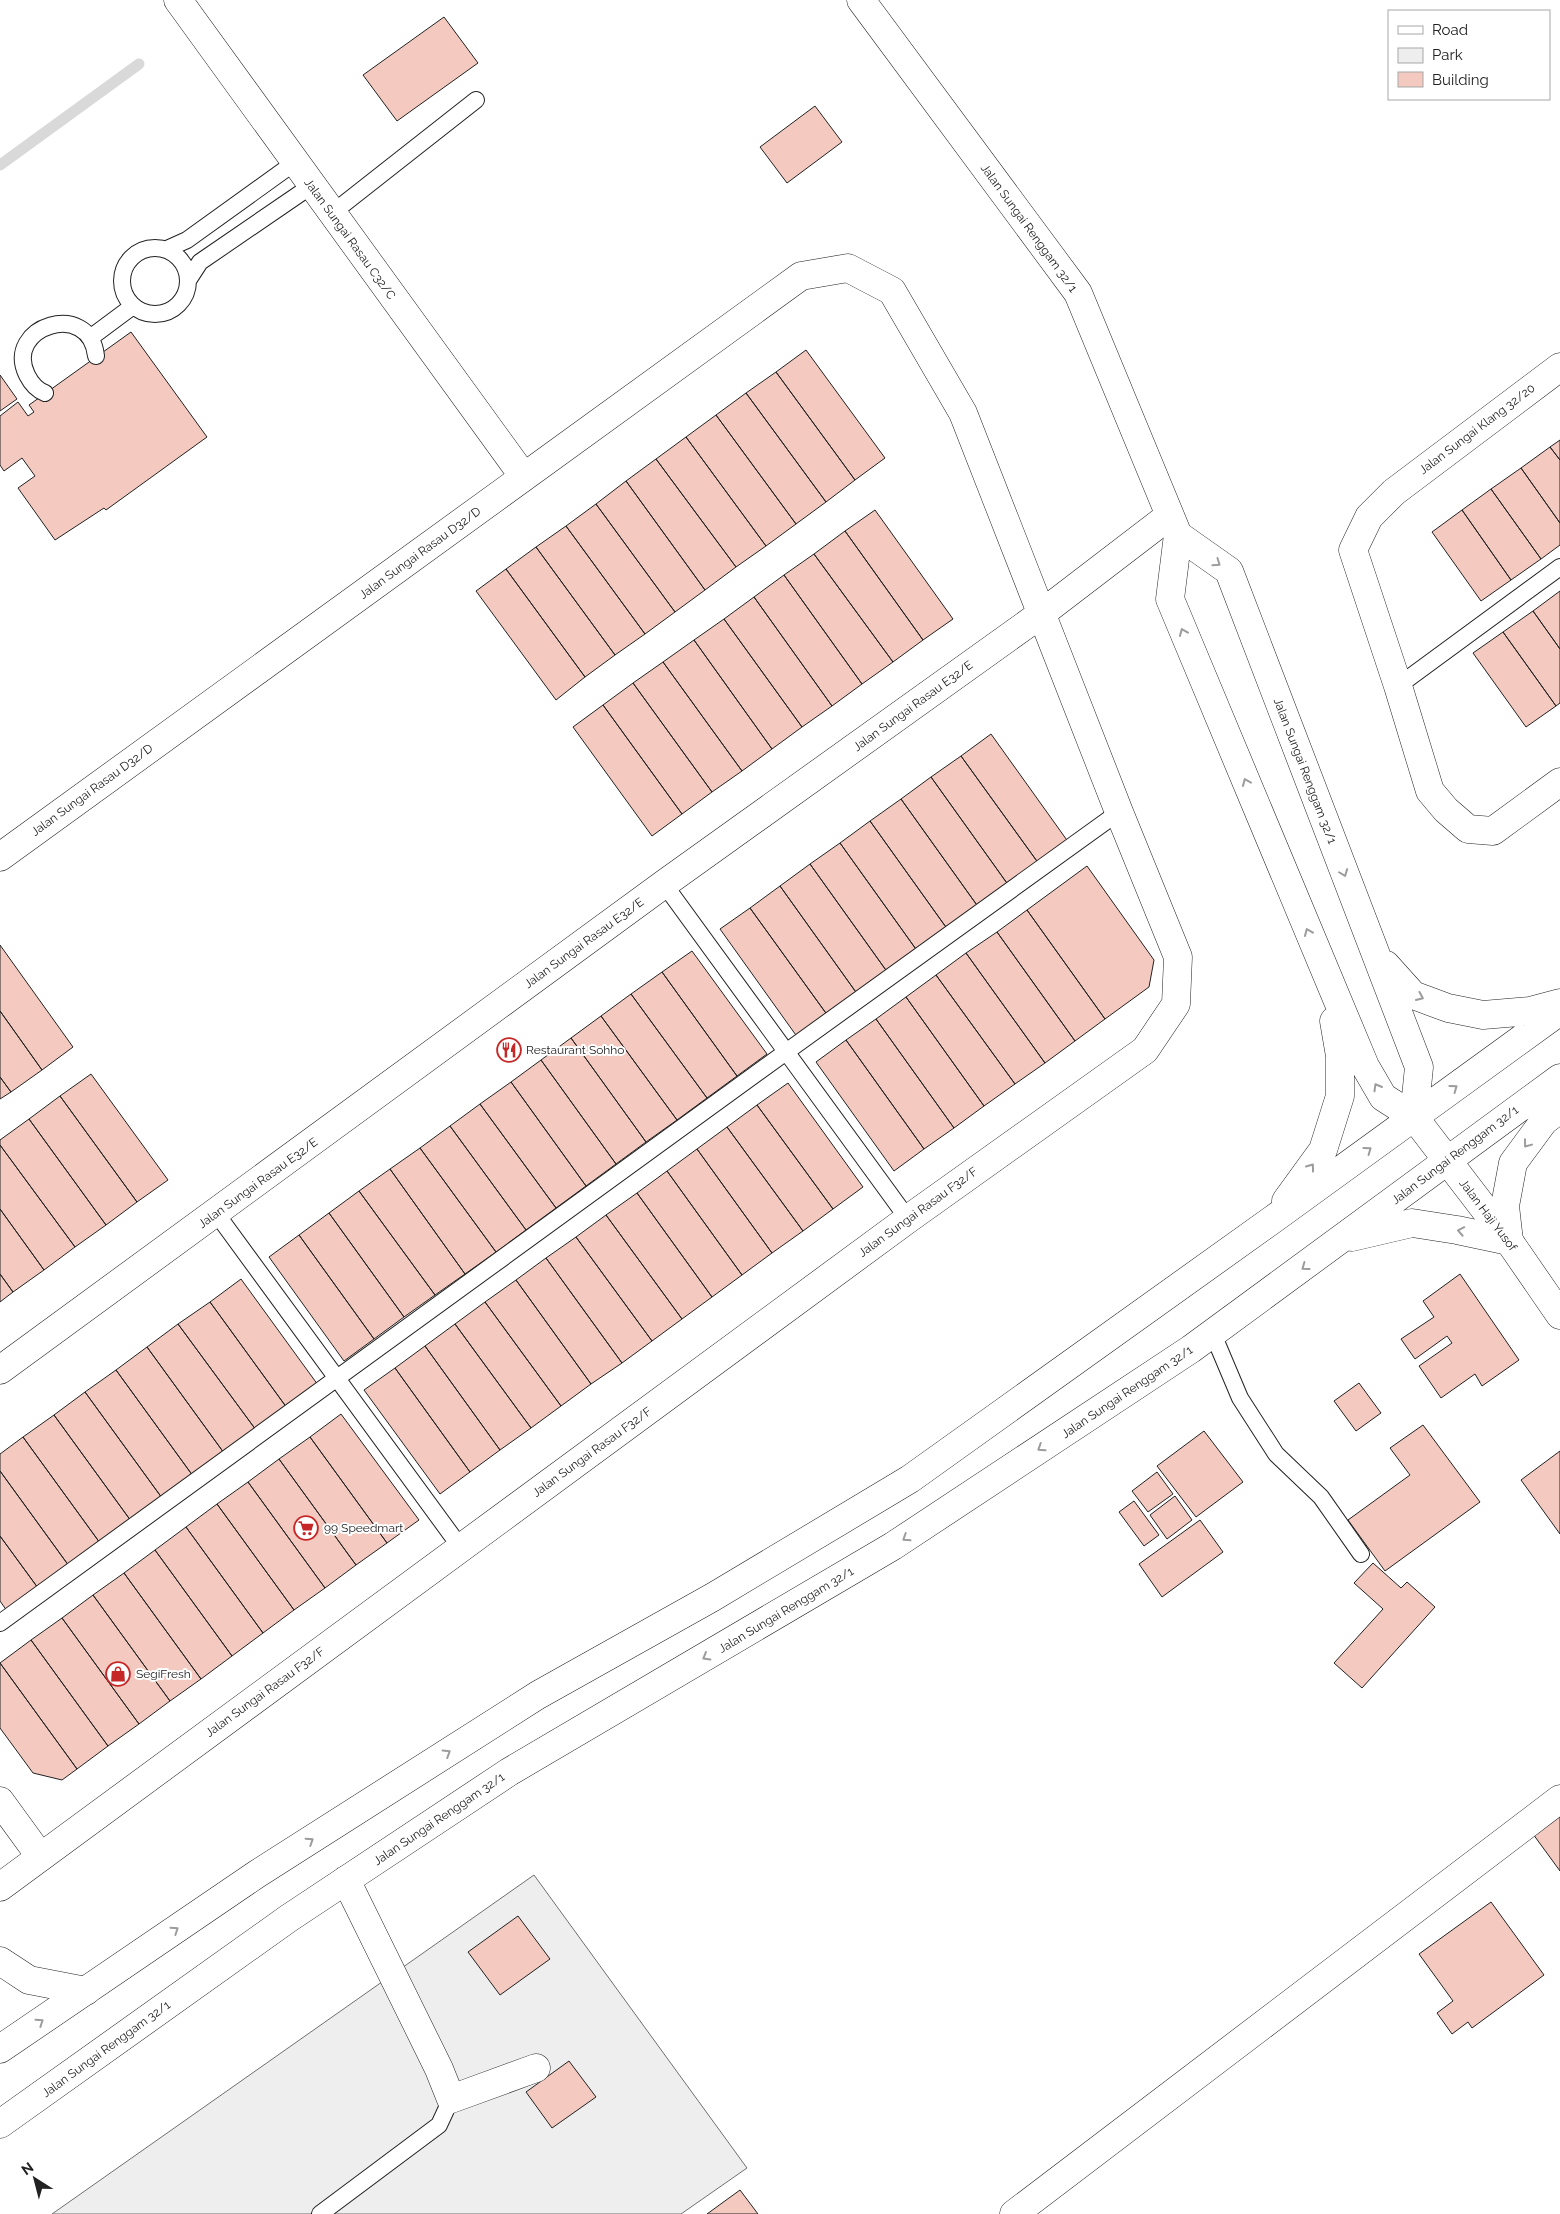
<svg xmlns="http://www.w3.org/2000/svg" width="1560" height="2214" viewBox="0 0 1560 2214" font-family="Raleway,sans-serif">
	<rect width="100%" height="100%" fill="#fff"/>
	<!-- green -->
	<path fill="#eee" stroke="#6f6f6f" d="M 534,1875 L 747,2168 L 681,2214 L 52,2214 Z"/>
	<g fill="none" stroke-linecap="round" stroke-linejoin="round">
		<!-- stream -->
		<path stroke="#d9d9d9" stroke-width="11" d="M 0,165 L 139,64"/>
	</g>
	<!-- building -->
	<path fill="#f3c9c0" stroke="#222" d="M 444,17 L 478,63 L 397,121 L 363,75 Z
		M 815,106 L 842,142 L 787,183 L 760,147 Z
		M 131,332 L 207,437 L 106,510 L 104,508 L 55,540 L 18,488 L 35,476 L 22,458 L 4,471 L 0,465 L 0,416 L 18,402 L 28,416 L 34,412 L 29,405 Z
		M 806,350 L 885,458 L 855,480 L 776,372 Z
		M 776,372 L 855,480 L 826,502 L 746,393 Z
		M 0,375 L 17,399 L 0,411 Z
		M 746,393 L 826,502 L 796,524 L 716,415 Z
		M 716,415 L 796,524 L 766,546 L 686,437 Z
		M 686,437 L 766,546 L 736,567 L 656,459 Z
		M 1560,440 L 1560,460 L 1550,447 Z
		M 1550,447 L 1560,460 L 1560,523 L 1521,468 Z
		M 656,459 L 736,567 L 705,590 L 626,481 Z
		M 1521,468 L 1560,523 L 1560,545 L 1541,559 L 1491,489 Z
		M 626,481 L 705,590 L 675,612 L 596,504 Z
		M 1491,489 L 1541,559 L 1511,580 L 1462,510 Z
		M 596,504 L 675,612 L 645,634 L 566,526 Z
		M 875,510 L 953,619 L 923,640 L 845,531 Z
		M 1462,510 L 1511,580 L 1481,601 L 1432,532 Z
		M 566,526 L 645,634 L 615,655 L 536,547 Z
		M 845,531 L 923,640 L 893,662 L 814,554 Z
		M 536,547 L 615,655 L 585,677 L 506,569 Z
		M 814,554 L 893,662 L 862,684 L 784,575 Z
		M 506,569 L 585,677 L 556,700 L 476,591 Z
		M 784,575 L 862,684 L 832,706 L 754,597 Z
		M 1560,591 L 1560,649 L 1533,611 Z
		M 754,597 L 832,706 L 802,727 L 724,619 Z
		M 1533,611 L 1560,649 L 1560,703 L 1556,706 L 1503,632 Z
		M 724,619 L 802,727 L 772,749 L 694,640 Z
		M 1503,632 L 1556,706 L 1526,727 L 1473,653 Z
		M 694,640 L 772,749 L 742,771 L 663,662 Z
		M 663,662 L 742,771 L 712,792 L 633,683 Z
		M 633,683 L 712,792 L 682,814 L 603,705 Z
		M 603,705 L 682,814 L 652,836 L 573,727 Z
		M 991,734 L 1069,843 L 1039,864 L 961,756 Z
		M 961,756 L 1039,864 L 1009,886 L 931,777 Z
		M 931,777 L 1009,886 L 979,908 L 901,799 Z
		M 901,799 L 979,908 L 948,930 L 870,821 Z
		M 870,821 L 948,930 L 918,952 L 840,843 Z
		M 840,843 L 918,952 L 888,973 L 810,864 Z
		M 810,864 L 888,973 L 858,995 L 780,886 Z
		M 1087,866 L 1154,960 L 1149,987 L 1105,1019 L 1027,910 Z
		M 780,886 L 858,995 L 828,1016 L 750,908 Z
		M 750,908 L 828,1016 L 798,1038 L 720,929 Z
		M 1027,910 L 1105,1019 L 1075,1041 L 997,932 Z
		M 997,932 L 1075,1041 L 1045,1063 L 966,953 Z
		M 0,945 L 73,1047 L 42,1070 L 0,1011 Z
		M 692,951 L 767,1054 L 737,1076 L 662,972 Z
		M 966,953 L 1045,1063 L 1015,1084 L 936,975 Z
		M 662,972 L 737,1076 L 707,1098 L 631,994 Z
		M 936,975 L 1015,1084 L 984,1106 L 906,997 Z
		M 631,994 L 707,1098 L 677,1120 L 601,1016 Z
		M 906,997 L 984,1106 L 954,1128 L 876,1019 Z
		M 0,1011 L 42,1070 L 11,1092 L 0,1077 Z
		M 601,1016 L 677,1120 L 646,1142 L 571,1038 Z
		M 876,1019 L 954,1128 L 924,1149 L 846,1040 Z
		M 571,1038 L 646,1142 L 616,1164 L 541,1060 Z
		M 846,1040 L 924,1149 L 894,1171 L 816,1062 Z
		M 541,1060 L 616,1164 L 586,1186 L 511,1082 Z
		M 91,1074 L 168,1180 L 137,1202 L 60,1096 Z
		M 0,1077 L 11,1092 L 0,1099 Z
		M 511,1082 L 586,1186 L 556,1208 L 480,1104 Z
		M 788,1083 L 863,1187 L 833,1209 L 757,1105 Z
		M 60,1096 L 137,1202 L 106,1225 L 29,1119 Z
		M 480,1104 L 556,1208 L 526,1230 L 450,1126 Z
		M 757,1105 L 833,1209 L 803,1231 L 727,1127 Z
		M 29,1119 L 106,1225 L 75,1247 L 0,1145 L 0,1140 Z
		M 450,1126 L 526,1230 L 496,1252 L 420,1148 Z
		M 727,1127 L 803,1231 L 772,1253 L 697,1149 Z
		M 0,1145 L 75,1247 L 44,1270 L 0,1209 Z
		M 420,1148 L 496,1252 L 465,1274 L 390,1169 Z
		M 697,1149 L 772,1253 L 742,1275 L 667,1171 Z
		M 390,1169 L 465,1274 L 435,1295 L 359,1191 Z
		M 667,1171 L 742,1275 L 712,1297 L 637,1193 Z
		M 359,1191 L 435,1295 L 404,1317 L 329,1213 Z
		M 637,1193 L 712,1297 L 682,1319 L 606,1215 Z
		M 0,1209 L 44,1270 L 13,1292 L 0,1274 Z
		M 329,1213 L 404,1317 L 374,1339 L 299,1235 Z
		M 606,1215 L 682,1319 L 652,1341 L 576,1237 Z
		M 299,1235 L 374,1339 L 344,1361 L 269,1257 Z
		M 576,1237 L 652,1341 L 622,1363 L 546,1258 Z
		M 546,1258 L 622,1363 L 591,1384 L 516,1280 Z
		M 0,1274 L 13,1292 L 0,1302 Z
		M 1460,1274 L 1519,1360 L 1482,1386 L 1475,1374 L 1441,1398 L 1419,1366 L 1452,1343 L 1447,1336 L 1415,1359 L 1401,1339 L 1434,1317 L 1423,1301 Z
		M 241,1279 L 318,1385 L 287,1408 L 210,1302 Z
		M 516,1280 L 591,1384 L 561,1406 L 485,1302 Z
		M 210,1302 L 287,1408 L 256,1430 L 178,1324 Z
		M 485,1302 L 561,1406 L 531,1428 L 455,1324 Z
		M 178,1324 L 256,1430 L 224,1453 L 147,1347 Z
		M 455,1324 L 531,1428 L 500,1450 L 425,1346 Z
		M 425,1346 L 500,1450 L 470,1472 L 395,1368 Z
		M 147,1347 L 224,1453 L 193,1476 L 116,1370 Z
		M 395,1368 L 470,1472 L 440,1494 L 364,1390 Z
		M 116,1370 L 193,1476 L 162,1498 L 85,1392 Z
		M 1359,1383 L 1381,1413 L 1356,1431 L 1334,1401 Z
		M 85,1392 L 162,1498 L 131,1521 L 54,1415 Z
		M 341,1414 L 419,1520 L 387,1543 L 310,1437 Z
		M 54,1415 L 131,1521 L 100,1543 L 23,1437 Z
		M 1423,1425 L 1480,1502 L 1385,1571 L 1348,1520 L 1410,1475 L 1390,1448 Z
		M 1204,1431 L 1243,1482 L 1196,1517 L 1157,1466 Z
		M 23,1437 L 100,1543 L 69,1566 L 0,1471 L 0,1454 Z
		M 310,1437 L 387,1543 L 356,1565 L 279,1459 Z
		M 1560,1451 L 1560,1534 L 1521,1480 Z
		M 279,1459 L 356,1565 L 325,1588 L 248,1482 Z
		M 0,1471 L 69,1566 L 38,1588 L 0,1536 Z
		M 1157,1472 L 1173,1494 L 1148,1512 L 1132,1491 Z
		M 248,1482 L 325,1588 L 294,1610 L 217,1504 Z
		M 1175,1496 L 1192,1520 L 1167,1539 L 1150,1515 Z
		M 1134,1501 L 1159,1535 L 1144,1546 L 1119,1512 Z
		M 217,1504 L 294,1610 L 263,1633 L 186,1527 Z
		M 1200,1520 L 1223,1552 L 1162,1597 L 1139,1564 Z
		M 186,1527 L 263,1633 L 232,1656 L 155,1550 Z
		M 0,1536 L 38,1588 L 7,1611 L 0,1601 Z
		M 155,1550 L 232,1656 L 201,1679 L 124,1573 Z
		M 1373,1563 L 1401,1588 L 1407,1582 L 1435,1607 L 1362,1688 L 1334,1663 L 1383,1609 L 1354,1583 Z
		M 124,1573 L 201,1679 L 170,1701 L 93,1595 Z
		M 93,1595 L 170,1701 L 139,1724 L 62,1618 Z
		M 62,1618 L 139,1724 L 108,1746 L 31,1640 Z
		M 31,1640 L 108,1746 L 77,1769 L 0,1663 Z
		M 0,1663 L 77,1769 L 62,1780 L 33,1773 L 0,1728 Z
		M 1560,1814 L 1560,1871 L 1533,1834 Z
		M 1491,1902 L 1544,1975 L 1472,2028 L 1468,2022 L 1452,2034 L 1437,2013 L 1453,2001 L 1419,1954 Z
		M 518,1916 L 550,1959 L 500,1995 L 468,1952 Z
		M 569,2061 L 596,2097 L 552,2128 L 526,2092 Z
		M 740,2190 L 758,2214 L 707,2214 Z"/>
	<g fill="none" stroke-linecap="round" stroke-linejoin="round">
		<!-- lane casing -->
		<g stroke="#222" stroke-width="18">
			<path id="lane" d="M 331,214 L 476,100
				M122 281a33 33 0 1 1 66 0a33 33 0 1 1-66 0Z
				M 167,249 L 187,240 L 294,163
				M 189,279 L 200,262 L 311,186
				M 90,338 L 133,306
				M 45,393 C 37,390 31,383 27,375 C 3,326 90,299 96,356
				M 1398,686 L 1560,567
				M 664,884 L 908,1219
				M 216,1213 L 461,1548
				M 1213,1334 L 1240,1398 L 1276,1454 L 1321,1497 L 1361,1554
				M 0,1623 L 786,1052 L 1119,812
				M 320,2214 L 439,2125 L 451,2099"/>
		</g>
		<!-- street casing -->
		<g stroke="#222" stroke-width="29">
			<path id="street" d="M 178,0 L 524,477
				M 1560,367 L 1394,492 L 1369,517 L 1353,550 L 1398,686 L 1430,791 L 1446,810 L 1468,829 L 1493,831 L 1560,782
				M 0,857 L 801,276 L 848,268 L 892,291 L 963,413 L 1119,812 L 1178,957 L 1176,1004 L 1145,1050 L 908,1219 L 0,1887
				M 1414,1117 L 1509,1241 L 1560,1315
				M 0,1370 L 664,884 L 1041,614 L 1169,516
				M 0,1801 L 40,1856
				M 346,1880 L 439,2069 L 451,2099 L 536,2068
				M 0,1961 L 29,1980 L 86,1991
				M 1014,2214 L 1560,1799"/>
		</g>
		<!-- secondary casing -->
		<g stroke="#222" stroke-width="29">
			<path id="secondary" d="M 861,0 L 1078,293 L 1178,535 L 1229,571 L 1419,1067 L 1414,1117
				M 1178,535 L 1170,599 L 1365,1066 L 1383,1097 L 1414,1117
				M 1386,965 L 1413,995 L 1448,1008 L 1483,1015 L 1530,1011 L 1560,1003
				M 1286,1201 L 1323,1150 L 1340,1096 L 1340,1056 L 1334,1021
				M 1352,1237 L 1412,1223 L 1457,1230 L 1509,1241 L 1505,1206 L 1513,1163 L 1544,1121 L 1560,1109
				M 0,2049 L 257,1874 L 538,1695 L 713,1597 L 910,1479 L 1272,1220 L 1560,1011
				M 0,2124 L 289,1918 L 509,1772 L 893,1546 L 1191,1349 L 1560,1078"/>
		</g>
		<!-- lane -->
		<use href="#lane" stroke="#fff" stroke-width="16"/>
		<!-- street -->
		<use href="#street" stroke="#fff" stroke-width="28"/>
		<!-- secondary -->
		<use href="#secondary" stroke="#fff" stroke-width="28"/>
	</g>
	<!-- one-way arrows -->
	<defs><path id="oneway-chevron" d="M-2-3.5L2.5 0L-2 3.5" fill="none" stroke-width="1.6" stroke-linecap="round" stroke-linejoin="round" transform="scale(1.25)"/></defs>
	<g stroke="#9c9c9c">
		<use href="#oneway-chevron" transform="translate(1217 563) rotate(35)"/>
		<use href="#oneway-chevron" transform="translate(1183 632) rotate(-113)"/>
		<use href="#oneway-chevron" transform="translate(1246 782) rotate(-113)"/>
		<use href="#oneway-chevron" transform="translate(1344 873) rotate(69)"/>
		<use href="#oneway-chevron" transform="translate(1308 932) rotate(-113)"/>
		<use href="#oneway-chevron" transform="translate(1420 997) rotate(24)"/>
		<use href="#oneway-chevron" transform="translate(1377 1087) rotate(-120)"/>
		<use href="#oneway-chevron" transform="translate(1454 1088) rotate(-36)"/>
		<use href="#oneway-chevron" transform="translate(1527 1144) rotate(127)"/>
		<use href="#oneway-chevron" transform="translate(1368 1150) rotate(-36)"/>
		<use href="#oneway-chevron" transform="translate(1311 1167) rotate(-54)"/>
		<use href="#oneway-chevron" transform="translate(1461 1231) rotate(-169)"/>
		<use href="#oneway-chevron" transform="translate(1305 1267) rotate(144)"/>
		<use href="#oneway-chevron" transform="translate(1041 1448) rotate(147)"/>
		<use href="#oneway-chevron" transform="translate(906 1538) rotate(147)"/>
		<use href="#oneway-chevron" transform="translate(706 1657) rotate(150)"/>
		<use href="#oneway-chevron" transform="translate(447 1753) rotate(-32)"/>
		<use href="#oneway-chevron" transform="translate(310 1841) rotate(-33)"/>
		<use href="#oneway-chevron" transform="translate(175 1930) rotate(-34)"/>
		<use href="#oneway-chevron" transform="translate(40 2022) rotate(-34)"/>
	</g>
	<!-- icons -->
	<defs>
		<g id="restaurant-ring" transform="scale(1.25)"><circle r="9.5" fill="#fff" stroke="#c62828" stroke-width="1.5"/><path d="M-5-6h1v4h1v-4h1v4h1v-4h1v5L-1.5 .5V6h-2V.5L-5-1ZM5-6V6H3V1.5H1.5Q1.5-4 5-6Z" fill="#c62828"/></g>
		<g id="supermarket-ring" transform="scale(1.25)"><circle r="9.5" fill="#fff" stroke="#c62828" stroke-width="1.5"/><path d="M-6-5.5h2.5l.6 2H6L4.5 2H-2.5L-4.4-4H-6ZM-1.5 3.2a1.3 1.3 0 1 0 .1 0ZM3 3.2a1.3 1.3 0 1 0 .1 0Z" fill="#c62828"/></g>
		<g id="shop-ring" transform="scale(1.25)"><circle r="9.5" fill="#fff" stroke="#c62828" stroke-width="1.5"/><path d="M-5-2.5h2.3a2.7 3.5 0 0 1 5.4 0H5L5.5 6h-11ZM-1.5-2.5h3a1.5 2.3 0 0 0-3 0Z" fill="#c62828"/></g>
	</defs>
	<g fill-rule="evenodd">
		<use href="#restaurant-ring" x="509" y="1050"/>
		<use href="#supermarket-ring" x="306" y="1528"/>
		<use href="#shop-ring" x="118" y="1674"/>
	</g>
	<g text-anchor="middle" stroke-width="4" stroke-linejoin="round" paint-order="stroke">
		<!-- street labels -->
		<g font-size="12" fill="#222" stroke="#fff">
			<text transform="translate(1029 228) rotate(54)" y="4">Jalan Sungai Renggam 32/1</text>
			<text transform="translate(350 239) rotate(54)" y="4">Jalan Sungai Rasau C32/C</text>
			<text transform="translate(1477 429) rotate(-37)" y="4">Jalan Sungai Klang 32/20</text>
			<text transform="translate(420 553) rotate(-36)" y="4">Jalan Sungai Rasau D32/D</text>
			<text transform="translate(913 706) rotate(-36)" y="4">Jalan Sungai Rasau E32/E</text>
			<text transform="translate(1305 771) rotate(69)" y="4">Jalan Sungai Renggam 32/1</text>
			<text transform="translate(92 790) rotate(-36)" y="4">Jalan Sungai Rasau D32/D</text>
			<text transform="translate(584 943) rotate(-36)" y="4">Jalan Sungai Rasau E32/E</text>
			<text transform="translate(1455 1155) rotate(-37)" y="4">Jalan Sungai Renggam 32/1</text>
			<text transform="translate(258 1183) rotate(-36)" y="4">Jalan Sungai Rasau E32/E</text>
			<text transform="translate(918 1212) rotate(-36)" y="4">Jalan Sungai Rasau F32/F</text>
			<text transform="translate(1488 1215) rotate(53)" y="4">Jalan Haji Yusof</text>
			<text transform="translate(1127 1392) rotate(-34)" y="4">Jalan Sungai Renggam 32/1</text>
			<text transform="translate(592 1452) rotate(-36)" y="4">Jalan Sungai Rasau F32/F</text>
			<text transform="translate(786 1610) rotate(-31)" y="4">Jalan Sungai Renggam 32/1</text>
			<text transform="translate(265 1692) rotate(-36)" y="4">Jalan Sungai Rasau F32/F</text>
			<text transform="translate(439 1819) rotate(-34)" y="4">Jalan Sungai Renggam 32/1</text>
			<text transform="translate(106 2049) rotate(-36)" y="4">Jalan Sungai Renggam 32/1</text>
		</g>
		<!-- poi labels -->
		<g font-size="12" fill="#222" stroke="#fff" text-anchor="start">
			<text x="526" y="1054">Restaurant Sohho</text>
			<text x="324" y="1532">99 Speedmart</text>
			<text x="136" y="1678">SegiFresh</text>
		</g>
	</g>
	<!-- legend -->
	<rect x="1388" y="10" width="162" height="90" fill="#ffffff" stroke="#a7a7a7"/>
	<rect x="1398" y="26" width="25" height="8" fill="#ffffff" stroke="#a7a7a7"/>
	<text x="1432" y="35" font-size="15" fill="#222222">Road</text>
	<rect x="1398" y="48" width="25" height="15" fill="#eeeeee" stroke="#a7a7a7"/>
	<text x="1432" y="60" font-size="15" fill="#222222">Park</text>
	<rect x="1398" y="72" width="25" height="15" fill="#f3c9c0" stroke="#a7a7a7"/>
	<text x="1432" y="85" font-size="15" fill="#222222">Building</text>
	<!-- north arrow -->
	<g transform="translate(35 2179) rotate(324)" stroke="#ffffff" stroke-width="4" paint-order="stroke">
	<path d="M0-4L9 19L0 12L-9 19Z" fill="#222222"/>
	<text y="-8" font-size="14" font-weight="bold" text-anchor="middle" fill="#222222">N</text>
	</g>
</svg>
